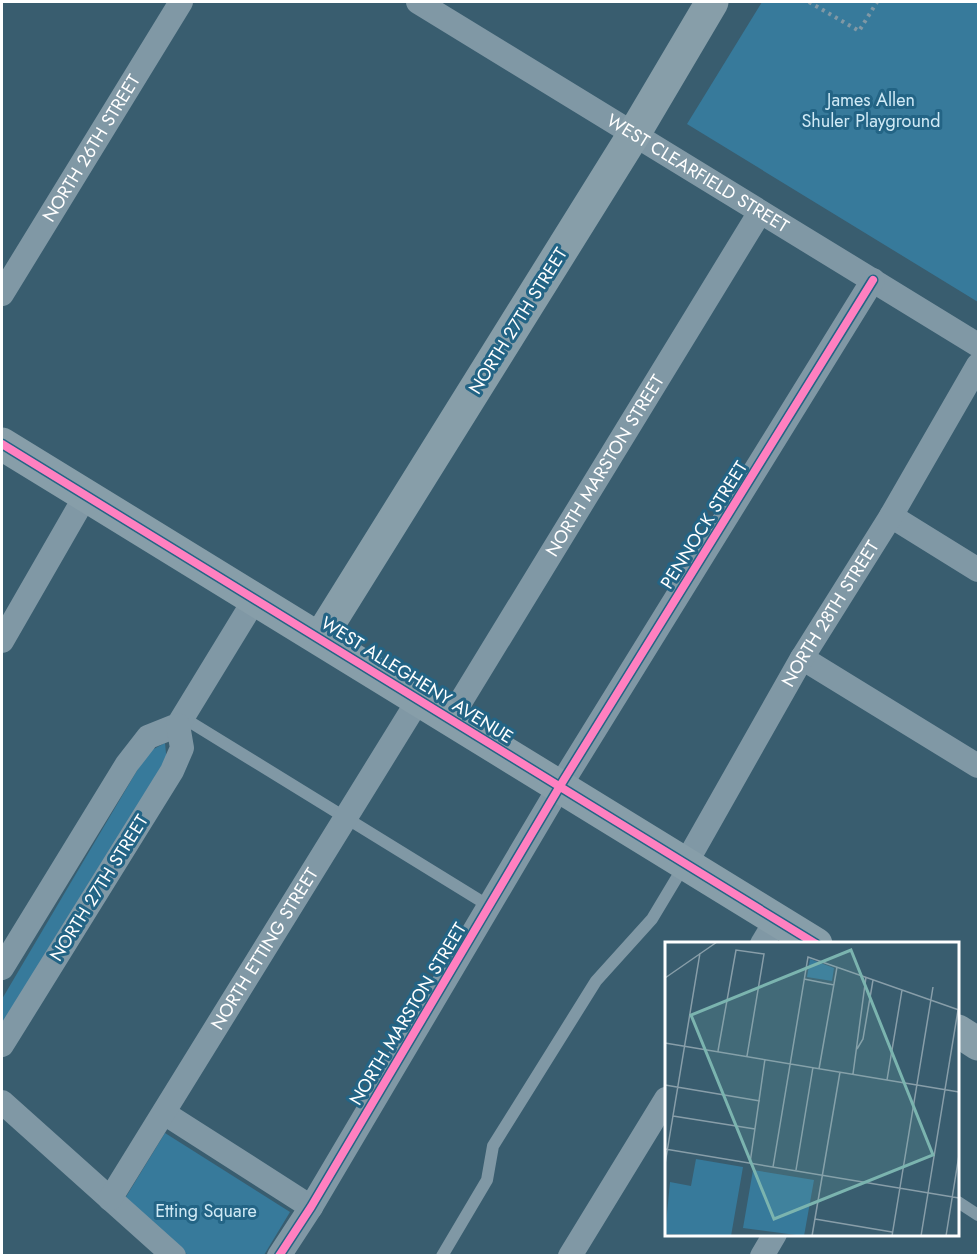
<svg xmlns="http://www.w3.org/2000/svg" width="980" height="1257" viewBox="0 0 980 1257" font-family="Jost,sans-serif">
	<rect width="100%" height="100%" fill="#395d6f"/>
	<!-- green -->
	<path fill="#377a9b" d="M 762,2 L 978,2 L 978,302 L 687,124 Z
		M 165,743 L 167,764 L 2,1037 L 2,999 L 148,752 Z
		M 165,1133 L 290,1212 L 264,1255 L 188,1255 L 124,1200 Z"/>
	<g fill="none" stroke-linecap="round" stroke-linejoin="round">
		<!-- path -->
		<path stroke="#8098a5" stroke-width="4" stroke-dasharray="3 4.5" stroke-linecap="butt" d="M 809,2 L 859,31 L 877,2"/>
		<!-- lane -->
		<path stroke="#8098a5" stroke-width="12" d="M 182,717 L 489,906
			M 958,1202 L 978,1215
			M 442,1256 L 487,1180 L 493,1146 L 596,981 L 652,919 L 685,864"/>
		<!-- street -->
		<g stroke="#8098a5" stroke-width="24">
			<path id="s1" d="M 418,2 L 978,345"/>
			<path id="s2" d="M 2,294 L 181,2"/>
			<path d="M 891,516 L 978,570"/>
			<path d="M 2,641 L 86,495"/>
			<path d="M 802,658 L 978,766"/>
			<path id="s3" d="M 450,719 L 760,212"/>
			<path id="s4" d="M 686,863 L 802,658 L 891,516 L 978,365"/>
			<path d="M 762,944 L 777,919"/>
			<path d="M 2,968 L 127,764 L 148,737 L 178,725 L 255,599"/>
			<path d="M 2,1045 L 172,771 L 182,748 L 178,725"/>
			<path d="M 2,1102 L 174,1256"/>
			<path d="M 164,1113 L 311,1207"/>
			<path id="s5" d="M 110,1199 L 419,699"/>
			<path d="M 279,1256 L 311,1207 L 560,786 L 873,280"/>
			<path d="M 570,1256 L 666,1099"/>
			<path d="M 762,1256 L 775,1234"/>
		</g>
		<!-- secondary -->
		<path stroke="#879ea9" stroke-width="33" d="M 2,444 L 816,944
			M 320,638 L 634,134 L 712,2
			M 958,1031 L 978,1044"/>
		<!-- cycleway casing -->
		<g stroke="#236485" stroke-width="11">
			<path id="cycleway" d="M 2,444 L 816,944
				M 279,1256 L 311,1207 L 560,786 L 873,280"/>
		</g>
		<!-- cycleway -->
		<use href="#cycleway" stroke="#ff80c0" stroke-width="8"/>
	</g>
	<g text-anchor="middle" stroke-width="6" stroke-linejoin="round" paint-order="stroke">
		<!-- park labels -->
		<g font-size="18" fill="#d0eaf6" stroke="#236485">
			<text x="871" y="106">James Allen<tspan x="871" dy="21">Shuler Playground</tspan></text>
			<text x="206" y="1217">Etting Square</text>
		</g>
		<!-- street labels -->
		<g font-size="18" fill="#fff" stroke="#236485">
			<text dy="6" stroke="none"><textPath href="#s2" startOffset="171">NORTH 26TH STREET</textPath></text>
			<text dy="6" stroke="none"><textPath href="#s1" startOffset="328">WEST CLEARFIELD STREET</textPath></text>
			<text transform="translate(518 321) rotate(-58)" y="6">NORTH 27TH STREET</text>
			<text dy="6" stroke="none"><textPath href="#s3" startOffset="297">NORTH MARSTON STREET</textPath></text>
			<text transform="translate(704 525) rotate(-58)" y="6">PENNOCK STREET</text>
			<text dy="6" stroke="none"><textPath href="#s4" startOffset="288">NORTH 28TH STREET</textPath></text>
			<text transform="translate(417 680) rotate(32)" y="6">WEST ALLEGHENY AVENUE</text>
			<text transform="translate(99 888) rotate(-58)" y="6">NORTH 27TH STREET</text>
			<text dy="6" stroke="none"><textPath href="#s5" startOffset="294">NORTH ETTING STREET</textPath></text>
			<text transform="translate(408 1014) rotate(-59)" y="6">NORTH MARSTON STREET</text>
		</g>
	</g>
	<!-- overview -->
	<g transform="translate(665 942)">
		<rect width="294" height="294" fill="#395d6f"/>
		<path d="M 145,17 L 169,26 L 167,39 L 142,35 ZM 31,217 L 78,225 L 66,294 L 0,292 L 5,240 L 26,244 ZM 88,228 L 149,238 L 139,294 L 78,286 Z" fill="#377a9b"/>
		<path fill="none" stroke="#889ea9" stroke-width="1.5" d="M 0,36 L 52,0M 139,37 L 169,43M 0,101 L 294,150M 192,107 L 198,97 L 208,38M 53,109 L 71,8 L 99,12 L 82,114M 154,127 L 172,25M 188,132 L 201,35M 222,138 L 237,48M 0,143 L 95,159M 8,174 L 90,187M 0,207 L 294,256M 85,221 L 100,117M 0,222 L 35,11M 108,225 L 143,15 L 294,68M 131,228 L 148,125M 150,277 L 227,290M 147,294 L 175,130M 227,294 L 268,45M 256,294 L 293,68M 281,294 L 294,213"/>
		<path fill="#7bb4af" fill-opacity="0.15" stroke="#7bb4af" stroke-width="3" d="M 186,8 L 268,213 L 109,277 L 26,73 Z"/>
		<rect width="294" height="294" fill="none" stroke="#fff" stroke-width="3"/>
	</g>
	<!-- border -->
	<rect width="980" height="1257" fill="none" stroke="#ffffff" stroke-width="6"/>
</svg>
